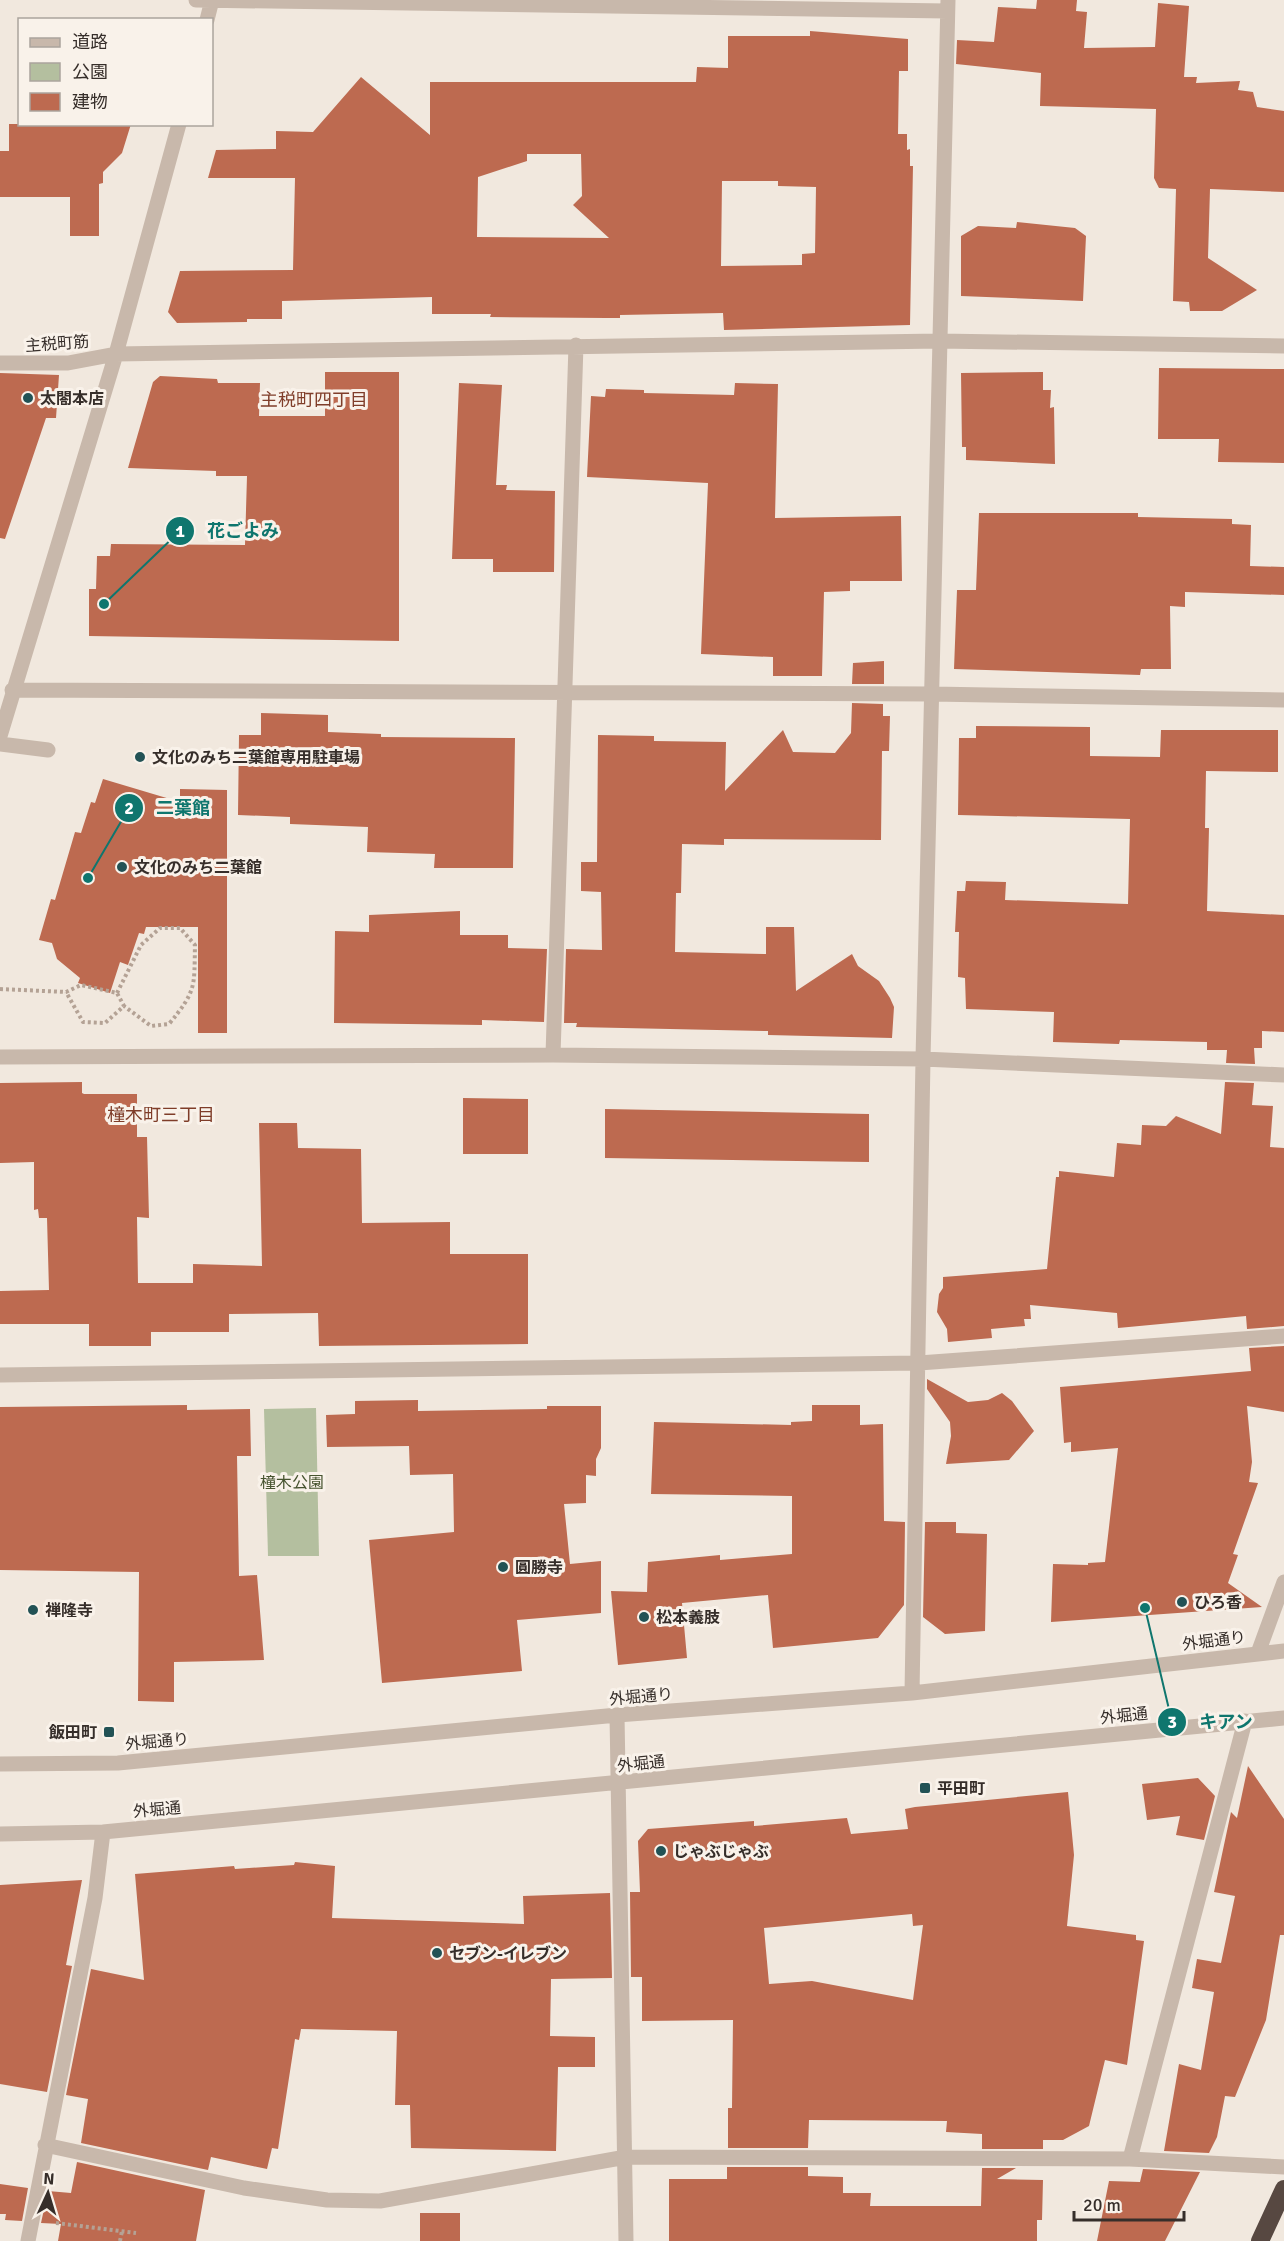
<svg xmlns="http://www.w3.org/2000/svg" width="1284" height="2241" viewBox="0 0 1284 2241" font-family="Signika,'Noto Sans JP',sans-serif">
	<rect width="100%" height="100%" fill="#f1e8de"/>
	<!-- green -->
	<path fill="#b4bf9f" d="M 316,1408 L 319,1556 L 268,1556 L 264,1409 Z"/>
	<!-- building -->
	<path fill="#bd6a50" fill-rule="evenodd" d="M 1037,0 L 1077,0 L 1076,11 L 1087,12 L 1084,48 L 1155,47 L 1158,3 L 1189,6 L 1184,77 L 1197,77 L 1196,83 L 1240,81 L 1238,90 L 1253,92 L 1257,107 L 1284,111 L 1284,192 L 1210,189 L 1208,258 L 1257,290 L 1222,311 L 1190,311 L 1189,302 L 1173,301 L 1176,189 L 1159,188 L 1154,178 L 1156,109 L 1040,106 L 1041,73 L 956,64 L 957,40 L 994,42 L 998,7 L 1036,9 Z
		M 810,31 L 908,39 L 908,71 L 899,71 L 898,134 L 907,134 L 907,150 L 910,149 L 910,166 L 913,166 L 910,325 L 724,330 L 723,313 L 620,315 L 620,318 L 607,318 L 490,317 L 491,314 L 432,314 L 432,297 L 282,301 L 282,319 L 247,319 L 247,322 L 177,323 L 168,312 L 180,271 L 293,270 L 295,178 L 208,178 L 216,150 L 276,149 L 276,131 L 313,132 L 361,77 L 430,135 L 430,82 L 696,82 L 697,67 L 728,68 L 728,36 L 810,36 ZM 527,154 L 581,154 L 582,196 L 573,205 L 609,238 L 477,237 L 478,177 L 527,161 ZM 722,181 L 778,181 L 778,186 L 816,187 L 815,253 L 802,254 L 802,265 L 721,266 Z
		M 9,124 L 131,124 L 122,153 L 103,172 L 103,183 L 99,184 L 99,236 L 70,236 L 70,197 L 0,197 L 0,151 L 9,151 Z
		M 1017,222 L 1075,228 L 1086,236 L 1083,301 L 961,296 L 961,236 L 978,226 L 1016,228 Z
		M 1159,368 L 1284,369 L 1284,463 L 1218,462 L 1219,439 L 1158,439 Z
		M 325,372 L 399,372 L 399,641 L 89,636 L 89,589 L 96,589 L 97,556 L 110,556 L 111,544 L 245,545 L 247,476 L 216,476 L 216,471 L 128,468 L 153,382 L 160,376 L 217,379 L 218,383 L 260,383 L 259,416 L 325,416 Z
		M 1043,372 L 1043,390 L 1051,390 L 1050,408 L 1054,407 L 1055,464 L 966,460 L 966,447 L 962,447 L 961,373 Z
		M 0,373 L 59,375 L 56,418 L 46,418 L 5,539 L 0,538 Z
		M 459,383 L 502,385 L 496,485 L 507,485 L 506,490 L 555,491 L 554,572 L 493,572 L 493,559 L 452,559 Z
		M 735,383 L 778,384 L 775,518 L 901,516 L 902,581 L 850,581 L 850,591 L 824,592 L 822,676 L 773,676 L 773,657 L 701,654 L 708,483 L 587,477 L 591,396 L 605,397 L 606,389 L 644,390 L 644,393 L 734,395 Z
		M 979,513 L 1138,513 L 1138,517 L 1232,519 L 1232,524 L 1251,525 L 1250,566 L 1284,567 L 1284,595 L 1185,592 L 1185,607 L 1170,606 L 1171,669 L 1141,669 L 1140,675 L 954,669 L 957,590 L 976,590 Z
		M 884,661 L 884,684 L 852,684 L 853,663 Z
		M 852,703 L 883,704 L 883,716 L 890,716 L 889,751 L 882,751 L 881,840 L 724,839 L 724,845 L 682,844 L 681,893 L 676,893 L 675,952 L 766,954 L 766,927 L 794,927 L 796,991 L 852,954 L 858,966 L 879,981 L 890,998 L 894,1007 L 892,1038 L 768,1035 L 768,1031 L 576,1027 L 577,1023 L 564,1023 L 566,949 L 602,950 L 601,892 L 581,891 L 581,862 L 597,862 L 598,735 L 654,736 L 654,741 L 726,742 L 725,791 L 783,730 L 793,752 L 835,753 L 851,733 Z
		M 261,713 L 328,715 L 328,732 L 381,734 L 381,737 L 515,738 L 513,868 L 434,868 L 435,854 L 367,852 L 368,827 L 290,824 L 290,817 L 238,815 L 239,735 L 261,735 Z
		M 976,726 L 1090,727 L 1090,756 L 1160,757 L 1161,730 L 1278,730 L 1278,772 L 1206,771 L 1205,828 L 1209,828 L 1207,911 L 1284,915 L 1284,1032 L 1262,1031 L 1262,1048 L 1254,1048 L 1255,1064 L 1226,1063 L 1227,1050 L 1207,1050 L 1207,1042 L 1120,1040 L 1119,1044 L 1053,1042 L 1054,1012 L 966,1009 L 965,978 L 958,977 L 959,932 L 955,932 L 957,891 L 965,891 L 966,881 L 1006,882 L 1005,900 L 1128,904 L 1130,819 L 958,815 L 959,738 L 976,738 Z
		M 103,779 L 180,802 L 180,789 L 227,790 L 227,1033 L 198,1033 L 198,927 L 146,927 L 144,934 L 139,933 L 128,965 L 120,962 L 110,993 L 78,983 L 80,978 L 57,959 L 52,943 L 39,940 L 51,899 L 55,900 L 75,832 L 81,833 L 91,802 L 95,803 Z
		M 460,911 L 460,935 L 508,935 L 508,948 L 547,949 L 544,1022 L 482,1020 L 482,1025 L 334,1023 L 335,931 L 369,932 L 369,915 Z
		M 82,1082 L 82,1093 L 84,1094 L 137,1094 L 137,1137 L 147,1137 L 149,1218 L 137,1217 L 138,1283 L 193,1283 L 193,1264 L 262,1266 L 259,1123 L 297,1123 L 298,1148 L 361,1149 L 362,1223 L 450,1222 L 450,1254 L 528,1254 L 528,1344 L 319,1346 L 318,1313 L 229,1314 L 229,1332 L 151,1332 L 151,1346 L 89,1346 L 89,1324 L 0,1324 L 0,1291 L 49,1290 L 47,1218 L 39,1218 L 38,1209 L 34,1210 L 34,1162 L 0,1163 L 0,1083 Z
		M 1225,1082 L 1254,1083 L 1252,1105 L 1273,1106 L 1270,1147 L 1284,1148 L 1284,1326 L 1247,1329 L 1246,1316 L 1118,1328 L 1117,1313 L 1030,1305 L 1031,1319 L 1024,1319 L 1025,1326 L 991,1329 L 992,1338 L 948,1342 L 947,1329 L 937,1312 L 939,1294 L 943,1288 L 943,1277 L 1047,1269 L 1056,1177 L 1059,1177 L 1059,1171 L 1114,1177 L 1117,1143 L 1141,1145 L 1142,1125 L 1166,1126 L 1176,1116 L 1221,1134 Z
		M 463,1098 L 528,1099 L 528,1154 L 463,1154 Z
		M 605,1109 L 869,1114 L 869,1162 L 605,1158 Z
		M 1284,1346 L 1284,1412 L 1247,1406 L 1252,1462 L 1249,1482 L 1258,1483 L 1233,1554 L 1238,1555 L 1228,1583 L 1262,1607 L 1051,1622 L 1053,1564 L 1088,1565 L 1088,1563 L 1105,1562 L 1118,1448 L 1071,1452 L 1071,1442 L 1064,1443 L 1060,1387 L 1251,1371 L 1249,1348 Z
		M 927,1379 L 968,1402 L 988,1400 L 1002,1393 L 1012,1401 L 1034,1431 L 1009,1460 L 946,1464 L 951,1436 L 950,1422 L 927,1389 Z
		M 418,1400 L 418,1411 L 547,1409 L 547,1406 L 601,1406 L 601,1448 L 596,1459 L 596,1476 L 586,1475 L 586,1503 L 564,1504 L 570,1564 L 601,1561 L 601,1613 L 517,1620 L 522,1671 L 382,1683 L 369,1540 L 454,1532 L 453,1474 L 410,1475 L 409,1446 L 327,1447 L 326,1415 L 355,1414 L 355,1401 Z
		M 187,1405 L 187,1410 L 250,1409 L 251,1456 L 237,1456 L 239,1576 L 257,1575 L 264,1660 L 174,1662 L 174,1702 L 138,1701 L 139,1572 L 0,1570 L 0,1407 Z
		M 812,1405 L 860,1405 L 860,1425 L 883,1424 L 884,1521 L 905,1522 L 904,1605 L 878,1638 L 773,1648 L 768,1595 L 682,1603 L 687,1658 L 618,1665 L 611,1591 L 647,1592 L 648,1562 L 720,1555 L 720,1560 L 792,1554 L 792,1496 L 651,1494 L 654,1422 L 791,1425 L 791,1422 L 812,1421 Z
		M 925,1522 L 956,1522 L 956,1533 L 987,1534 L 985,1631 L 945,1634 L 923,1617 Z
		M 1248,1766 L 1284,1819 L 1284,1935 L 1280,1935 L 1266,2020 L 1235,2097 L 1225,2096 L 1217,2137 L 1209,2153 L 1164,2151 L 1179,2064 L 1201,2070 L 1214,1992 L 1192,1988 L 1197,1959 L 1221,1963 L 1235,1896 L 1214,1892 L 1231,1812 L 1237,1818 Z
		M 1198,1778 L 1215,1796 L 1204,1840 L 1176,1835 L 1180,1816 L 1147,1820 L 1142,1784 Z
		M 1068,1792 L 1074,1855 L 1067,1926 L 1136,1935 L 1136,1940 L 1144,1941 L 1127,2065 L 1105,2060 L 1089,2126 L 1063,2140 L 1043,2140 L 1043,2149 L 982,2149 L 982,2134 L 946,2132 L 947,2121 L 809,2120 L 808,2148 L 728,2148 L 728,2108 L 732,2108 L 733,2020 L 642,2021 L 642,1977 L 631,1977 L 630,1892 L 640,1892 L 638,1841 L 648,1829 L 754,1821 L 754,1826 L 847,1818 L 851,1834 L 908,1829 L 905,1809 L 915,1807 ZM 912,1914 L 913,1926 L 923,1925 L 913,2000 L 812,1981 L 769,1984 L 764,1928 Z
		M 295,1862 L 335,1866 L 332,1918 L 524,1924 L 523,1896 L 610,1893 L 612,1978 L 551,1979 L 550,2036 L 595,2037 L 595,2067 L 558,2067 L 556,2151 L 411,2148 L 410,2105 L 395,2105 L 397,2031 L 301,2029 L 299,2040 L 295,2039 L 278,2149 L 272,2148 L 267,2169 L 211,2157 L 208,2170 L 81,2143 L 88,2099 L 66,2095 L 91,1969 L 144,1980 L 135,1874 L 234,1866 L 235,1869 L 294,1865 Z
		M 82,1880 L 66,1965 L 72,1966 L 47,2092 L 0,2084 L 0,1885 Z
		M 77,2162 L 205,2190 L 196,2241 L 58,2241 L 61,2224 L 41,2223 L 48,2191 L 71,2193 Z
		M 727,2167 L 808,2167 L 808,2176 L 843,2177 L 843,2193 L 871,2193 L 870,2206 L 981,2206 L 982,2168 L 1016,2168 L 997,2179 L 1043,2180 L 1042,2220 L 1037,2220 L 1037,2241 L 669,2241 L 669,2179 L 727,2179 Z
		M 1143,2169 L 1200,2172 L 1165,2241 L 1097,2241 L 1109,2181 L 1140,2182 Z
		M 0,2184 L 28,2188 L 22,2221 L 5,2220 L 6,2214 L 0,2214 Z
		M 420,2213 L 460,2213 L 460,2241 L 420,2241 Z"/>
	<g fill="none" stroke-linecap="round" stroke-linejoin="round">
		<!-- path -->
		<path stroke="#b4a295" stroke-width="4" stroke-dasharray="3 3" stroke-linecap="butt" d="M 0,989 L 66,992 L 81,985 L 117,993 L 124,1006 L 105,1023 L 83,1022 L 66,992
			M 117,993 L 141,945 L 160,928 L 180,928 L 195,945 C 194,987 197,990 169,1024 L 151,1026 L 124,1006
			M 56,2223 L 136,2233
			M 120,2241 L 122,2231"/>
		<!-- minor -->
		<path stroke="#c8b8ab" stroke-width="15" d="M 196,0 L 947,11
			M 207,20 L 212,0
			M 0,363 L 68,363 L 116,354 L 939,341 L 1284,346
			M 12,690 L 932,694 L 1284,700
			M 0,736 L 116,354 L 179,124
			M 0,744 L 48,750
			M 553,1055 L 576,345
			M 0,1057 L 553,1055 L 923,1059 L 1284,1075
			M 0,1375 L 919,1363 L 1284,1336
			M 1258,1653 L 1284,1582
			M 912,1693 L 923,1059 L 948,0
			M 617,1715 L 626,2241
			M 0,1764 L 118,1763 L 617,1715 L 912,1693 L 1284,1651
			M 0,1834 L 103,1832 L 1284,1718
			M 45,2145 L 244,2188 L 327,2200 L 380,2201 L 626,2157 L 1130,2159 L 1284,2167
			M 1130,2159 L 1245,1721
			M 28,2241 L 95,1898 L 103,1832"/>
		<!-- highway -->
		<path stroke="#574841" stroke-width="18" d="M 1260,2241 L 1284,2189"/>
	</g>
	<!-- markers -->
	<g fill="#225255" stroke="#f9f2ea" stroke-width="2">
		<circle cx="28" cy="398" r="6"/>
		<circle cx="140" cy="757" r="6"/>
		<circle cx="122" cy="867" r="6"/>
		<circle cx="503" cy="1567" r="6"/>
		<circle cx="1182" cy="1602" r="6"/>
		<circle cx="33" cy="1610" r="6"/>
		<circle cx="644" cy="1617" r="6"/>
		<rect x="103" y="1726" width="12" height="12" rx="3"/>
		<rect x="919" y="1782" width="12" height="12" rx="3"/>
		<circle cx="661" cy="1851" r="6"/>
		<circle cx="437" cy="1953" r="6"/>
	</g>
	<g text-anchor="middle" stroke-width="6" stroke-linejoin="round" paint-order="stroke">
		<!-- street labels -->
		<g font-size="16" fill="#362e2a" stroke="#f9f2ea">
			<text transform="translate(57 343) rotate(-4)" y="6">主税町筋</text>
			<text transform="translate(1214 1640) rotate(-7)" y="6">外堀通り</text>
			<text transform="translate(641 1696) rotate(-5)" y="6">外堀通り</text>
			<text transform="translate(1124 1715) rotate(-6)" y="6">外堀通</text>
			<text transform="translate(157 1741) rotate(-5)" y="6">外堀通り</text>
			<text transform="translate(641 1763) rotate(-6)" y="6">外堀通</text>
			<text transform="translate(157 1809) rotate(-5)" y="6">外堀通</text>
		</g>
		<!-- poi labels -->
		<g font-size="16" font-weight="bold" fill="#362e2a" stroke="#f9f2ea" text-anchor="start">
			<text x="40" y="404">太閤本店</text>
			<text x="152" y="763">文化のみち二葉館専用駐車場</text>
			<text x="134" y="873">文化のみち二葉館</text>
			<text x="515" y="1573">圓勝寺</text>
			<text x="1194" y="1608">ひろ香</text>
			<text x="45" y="1616">禅隆寺</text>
			<text x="656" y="1623">松本義肢</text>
			<text x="97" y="1738" text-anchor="end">飯田町</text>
			<text x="937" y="1794">平田町</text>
			<text x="673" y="1857">じゃぶじゃぶ</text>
			<text x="449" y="1959">セブン-イレブン</text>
		</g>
		<!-- park labels -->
		<g font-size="16" fill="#46532f" stroke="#f9f2ea">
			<text x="292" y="1488">橦木公園</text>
		</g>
		<!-- neighbourhood labels -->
		<g font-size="18" fill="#7f3d29" stroke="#f9f2ea">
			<text x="314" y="406">主税町四丁目</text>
			<text x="161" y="1121">橦木町三丁目</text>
		</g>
	</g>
	<!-- callouts -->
	<path fill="none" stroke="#0f766e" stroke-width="2" d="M104 604L180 531M88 878L129 808M1145 1608L1172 1722"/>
	<g fill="#0f766e" stroke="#f9f2ea" stroke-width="2">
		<circle cx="104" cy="604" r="6"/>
		<circle cx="88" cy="878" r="6"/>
		<circle cx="1145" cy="1608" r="6"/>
		<circle cx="180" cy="531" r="15"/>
		<circle cx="129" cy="808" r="15"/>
		<circle cx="1172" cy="1722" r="15"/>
	</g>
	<g font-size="18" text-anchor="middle" font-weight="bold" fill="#fff">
		<text x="180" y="537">1</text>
		<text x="129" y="814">2</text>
		<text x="1172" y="1728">3</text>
	</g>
	<g font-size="18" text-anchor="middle" font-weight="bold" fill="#0f766e" stroke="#f9f2ea" stroke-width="6" stroke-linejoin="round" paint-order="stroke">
		<text x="243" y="537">花ごよみ</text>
		<text x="183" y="814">二葉館</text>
		<text x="1226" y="1728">キアン</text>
	</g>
	<!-- legend -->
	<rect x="18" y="18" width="195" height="108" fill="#f9f2ea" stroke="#aba49d" stroke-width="1.5"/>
	<rect x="30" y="38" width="30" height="9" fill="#c8b8ab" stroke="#aba49d" stroke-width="1.5"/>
	<text x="72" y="48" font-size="18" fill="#362e2a">道路</text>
	<rect x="30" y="63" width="30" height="18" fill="#b4bf9f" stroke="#aba49d" stroke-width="1.5"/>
	<text x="72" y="78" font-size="18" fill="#362e2a">公園</text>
	<rect x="30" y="93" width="30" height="18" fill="#bd6a50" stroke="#aba49d" stroke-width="1.5"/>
	<text x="72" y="108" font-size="18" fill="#362e2a">建物</text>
	<!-- north arrow -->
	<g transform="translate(48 2193) rotate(4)" stroke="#f9f2ea" stroke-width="4.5" paint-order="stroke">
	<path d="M0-4.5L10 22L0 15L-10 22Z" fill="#362e2a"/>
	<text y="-9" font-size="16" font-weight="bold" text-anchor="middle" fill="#362e2a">N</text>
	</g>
	<!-- scale -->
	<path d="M1074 2211v9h110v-9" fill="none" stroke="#362e2a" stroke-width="3"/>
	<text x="1083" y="2211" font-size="18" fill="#362e2a" stroke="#f9f2ea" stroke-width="4.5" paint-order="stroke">20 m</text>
</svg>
